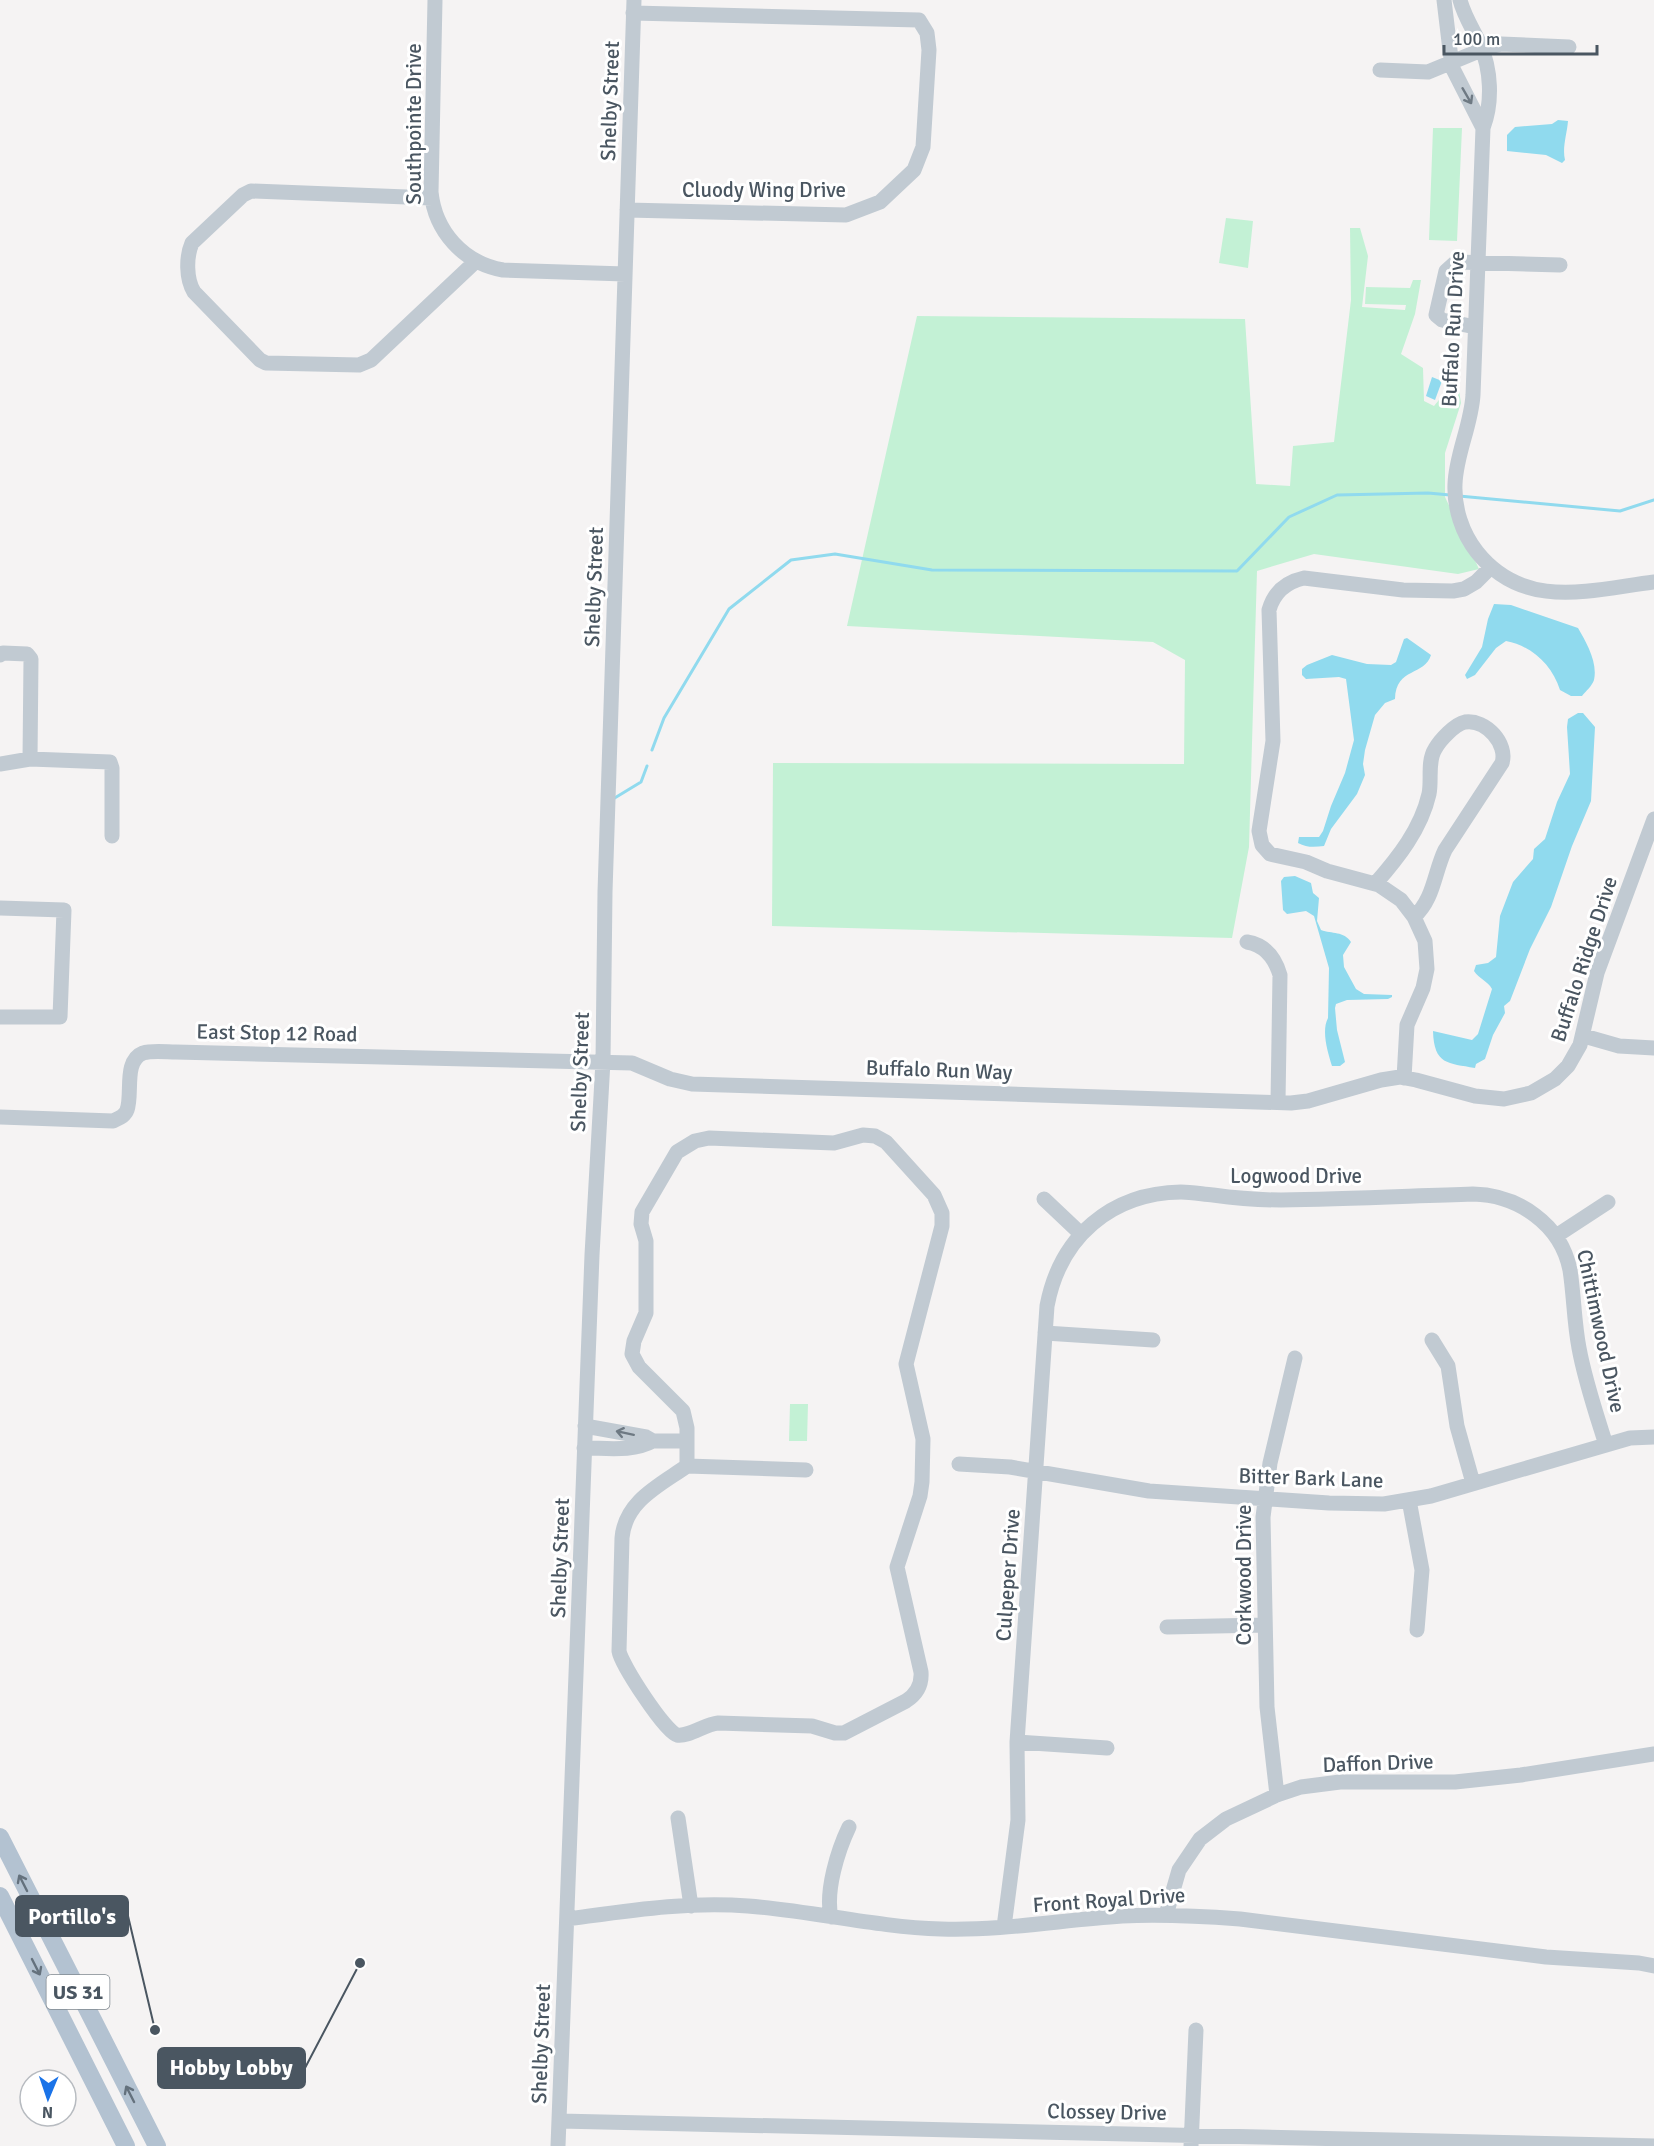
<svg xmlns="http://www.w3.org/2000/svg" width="1654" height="2146" viewBox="0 0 1654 2146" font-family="Signika,sans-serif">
	<rect width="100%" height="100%" fill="#f5f3f3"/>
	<!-- green -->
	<path fill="#c3f1d5" d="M 1433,128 L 1462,128 L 1457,241 L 1429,240 Z
		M 1226,218 L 1253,221 L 1248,268 L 1219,263 Z
		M 1350,228 L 1360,228 L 1368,256 L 1362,307 L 1405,310 L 1406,305 L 1365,304 L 1366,287 L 1410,288 L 1413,280 L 1421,280 L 1415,314 L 1401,354 L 1423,368 L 1424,401 L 1434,406 L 1457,378 L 1461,403 L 1445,453 L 1445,497 L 1479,569 L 1458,574 L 1314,554 L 1257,571 L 1249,847 L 1232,938 L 772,926 L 773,763 L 1184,764 L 1185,660 L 1153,642 L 847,626 L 917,316 L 1245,319 L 1256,484 L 1290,486 L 1293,446 L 1334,442 L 1351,300 Z
		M 790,1404 L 808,1404 L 807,1441 L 789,1441 Z"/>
	<!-- water -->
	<path fill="#90daee" d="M 1558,120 L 1568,121 C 1567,134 1562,148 1565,160 L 1562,163 L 1546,155 L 1507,151 L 1507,135 L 1515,127 L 1552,124 Z
		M 1432,377 L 1442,381 L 1435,400 L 1426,396 Z
		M 1494,604 L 1511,605 L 1578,628 C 1586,642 1598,662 1594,680 C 1592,686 1586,691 1582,696 L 1571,696 L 1560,690 C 1552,665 1532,646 1506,641 L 1496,648 L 1475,675 L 1467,679 L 1465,675 L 1482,647 L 1488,619 Z
		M 1407,638 L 1431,655 C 1425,676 1396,667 1395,699 L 1385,703 L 1375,715 L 1365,750 L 1363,764 L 1365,775 L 1357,794 L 1331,829 L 1324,846 C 1315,847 1307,848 1298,843 L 1299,837 L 1319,837 L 1323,831 L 1331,806 L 1345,773 L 1354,740 L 1346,679 L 1339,677 L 1306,679 L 1302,675 L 1302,669 L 1307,665 L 1332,655 L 1367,664 L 1391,665 L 1396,662 L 1404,639 Z
		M 1578,713 L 1583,713 L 1595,727 L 1591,801 L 1572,846 L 1551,907 L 1530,949 L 1510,1001 L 1504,1006 L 1505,1013 L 1493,1035 L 1485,1059 L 1476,1064 L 1475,1068 C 1448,1063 1434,1065 1433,1031 L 1472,1040 L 1478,1034 L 1492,989 C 1488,981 1479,979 1474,971 L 1476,965 L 1488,963 L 1496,957 L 1500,916 L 1513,882 L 1533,859 L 1534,849 L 1545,839 L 1557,802 L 1570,774 L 1567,727 L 1568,719 Z
		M 1295,876 L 1311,883 L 1313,893 L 1319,898 L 1317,921 L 1321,930 C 1332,934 1344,931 1351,942 L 1343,955 L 1344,967 L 1356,989 L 1364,994 L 1392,995 L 1392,997 L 1388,999 L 1347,1000 L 1336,1004 L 1335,1008 L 1337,1030 L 1345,1062 L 1340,1066 L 1332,1066 C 1328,1053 1321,1031 1328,1018 L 1329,968 L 1314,916 L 1306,911 L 1287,914 L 1283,910 L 1281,881 L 1284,877 Z"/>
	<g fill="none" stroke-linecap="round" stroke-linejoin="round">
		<!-- stream -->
		<path stroke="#90daee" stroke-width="3" d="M 1459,496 L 1620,511 L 1654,500
			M 652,750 L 664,718 L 729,609 L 791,560 L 835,554 L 932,570 L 1237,571 L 1289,517 L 1337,495 L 1428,493 L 1450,495
			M 613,799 L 641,782 L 647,766"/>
		<!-- minor -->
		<path stroke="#c1cad2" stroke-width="15" d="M 435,0 L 431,192 C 435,231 463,263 503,270 L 625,274
			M 1444,0 L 1452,67 L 1483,128
			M 1460,0 C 1464,16 1473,29 1480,44 C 1491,69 1493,102 1483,128 C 1479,217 1477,306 1473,395 C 1471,426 1456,454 1455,484 C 1454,508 1462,533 1477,552 C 1524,611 1590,590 1654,582
			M 1380,70 L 1428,72 L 1486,48 L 1501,44 L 1569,47
			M 432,198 L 251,191 L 243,195 L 192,243 C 186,257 186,279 194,292 L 260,360 L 266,363 L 359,365 L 371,360 L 476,261
			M 627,210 L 846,215 L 880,202 L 914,170 L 923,147 L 929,50 L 927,33 L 919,20 L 633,13
			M 1475,327 L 1442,320 L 1436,315 L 1446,271 L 1456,262 L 1560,265
			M 0,655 L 3,653 L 27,654 L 31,659 L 30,759
			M 0,764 L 30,759 L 110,762 L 112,768 L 112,836
			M 1375,884 C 1398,858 1421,829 1429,794 C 1432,780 1427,762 1435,749 C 1440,740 1455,724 1465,722 C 1486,719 1508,744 1502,763 L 1445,850 C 1434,873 1434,899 1414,917
			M 0,908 L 64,910 L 60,1017 L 0,1017
			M 1247,942 C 1265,945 1275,958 1280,975 L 1278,1102
			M 1584,1036 L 1619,1046 L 1654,1048
			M 1404,1078 L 1407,1025 L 1423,988 L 1427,969 L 1425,941 L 1414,917 L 1401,900 L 1379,885 L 1327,871 L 1306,862 L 1270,854 L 1262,845 L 1259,831 L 1273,741 L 1269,610 C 1274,592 1286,582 1304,578 L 1403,590 L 1453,591 L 1464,589 L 1476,582 L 1491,567
			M 0,1117 L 113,1121 C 119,1118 125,1116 127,1110 C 133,1094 123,1061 143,1053 C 152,1050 167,1052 176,1052 L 632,1063 L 670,1079 L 692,1084 L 1291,1103 L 1308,1101 L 1381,1080 L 1400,1077 L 1416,1080 L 1475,1096 L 1504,1099 L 1531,1093 L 1555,1079 L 1568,1066 L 1580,1045 L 1597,973 L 1654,819
			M 863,1135 L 875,1136 L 886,1142 L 934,1195 L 942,1213 L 942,1226 L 906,1364 L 923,1439 L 922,1482 L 920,1496 L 897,1567 L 921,1672 C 922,1685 917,1694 906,1701 L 844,1733 L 835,1733 L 812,1726 L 718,1723 C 705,1724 689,1737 677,1735 C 666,1733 621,1664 619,1651 L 622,1538 C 625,1501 660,1485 687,1466 L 687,1428 L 683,1411 L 639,1367 L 632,1354 L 634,1341 L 646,1313 L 646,1241 L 641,1224 L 642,1212 L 677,1152 L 695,1141 L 709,1138 L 834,1143 Z
			M 1044,1199 L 1081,1234
			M 1556,1236 L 1608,1202
			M 1045,1333 L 1153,1340
			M 1432,1340 L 1448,1366 L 1457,1426 L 1473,1483
			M 653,1441 L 687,1441
			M 584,1448 C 607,1448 633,1452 653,1441 L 646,1437 L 585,1426
			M 959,1464 L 1010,1467 L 1149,1491 L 1329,1503 L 1384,1504 L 1431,1496 L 1630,1438 L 1654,1437
			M 687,1466 L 806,1470
			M 1409,1500 L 1422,1570 L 1417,1630
			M 1167,1627 L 1265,1625
			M 1017,1742 L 1107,1748
			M 1277,1795 L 1267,1707 L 1263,1517 L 1270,1463 L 1295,1358
			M 678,1818 L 691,1906
			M 1166,1915 L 1179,1870 L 1200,1839 L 1226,1819 L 1277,1795 L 1301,1787 L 1340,1782 L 1455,1782 L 1521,1775 L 1654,1754
			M 831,1917 C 825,1891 838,1850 849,1827
			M 567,1919 C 627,1911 687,1901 748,1906 C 813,1911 876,1927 941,1929 C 1002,1931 1061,1920 1122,1916 C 1162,1914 1200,1916 1240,1919 L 1546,1957 L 1639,1963 L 1654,1966
			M 1004,1927 L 1018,1820 L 1017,1742 L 1047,1306 C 1060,1237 1111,1193 1181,1192 C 1191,1192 1202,1194 1213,1195 C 1235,1198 1258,1200 1281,1200 C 1345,1199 1409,1196 1473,1194 C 1518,1195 1561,1224 1570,1270 C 1574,1296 1574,1322 1579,1348 C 1585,1381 1596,1413 1606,1445
			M 560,2121 L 1654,2146
			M 558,2146 L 592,1255 L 603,1061 L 605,892 L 634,0
			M 1191,2146 L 1196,2030"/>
		<!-- major -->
		<path stroke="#b3c2d1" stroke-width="18" d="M 0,1837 L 157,2146
			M 0,1896 L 126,2146"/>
	</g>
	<!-- one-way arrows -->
	<defs><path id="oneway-shaft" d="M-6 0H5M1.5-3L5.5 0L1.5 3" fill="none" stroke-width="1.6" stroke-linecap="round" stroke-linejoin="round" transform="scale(1.5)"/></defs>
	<g stroke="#6e7983">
		<use href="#oneway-shaft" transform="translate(1467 96) rotate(60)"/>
		<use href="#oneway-shaft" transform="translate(625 1433) rotate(-168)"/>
	</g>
	<g stroke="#64717d">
		<use href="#oneway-shaft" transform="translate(23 1883) rotate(-117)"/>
		<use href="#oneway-shaft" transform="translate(36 1967) rotate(63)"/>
		<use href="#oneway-shaft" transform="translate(130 2094) rotate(-117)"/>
	</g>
	<g text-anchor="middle" stroke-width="6" stroke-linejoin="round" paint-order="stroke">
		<!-- shield labels -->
		<rect fill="#fff" stroke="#808990" stroke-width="1.5" x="46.5" y="1975" width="63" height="34" rx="4.5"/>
		<g font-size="20" font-weight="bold" fill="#4a5661">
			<text x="78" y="1999">US 31</text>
		</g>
		<!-- street labels -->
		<g font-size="21" fill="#4a5661" stroke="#fff">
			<text transform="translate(610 101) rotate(-88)" y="7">Shelby Street</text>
			<text transform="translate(414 124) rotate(-90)" y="7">Southpointe Drive</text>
			<text x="764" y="197">Cluody Wing Drive</text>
			<text transform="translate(1453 329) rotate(-87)" y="7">Buffalo Run Drive</text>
			<text transform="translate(594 587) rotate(-88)" y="7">Shelby Street</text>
			<text transform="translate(1584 959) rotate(-72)" y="7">Buffalo Ridge Drive</text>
			<text transform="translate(277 1033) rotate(1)" y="7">East Stop 12 Road</text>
			<text transform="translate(939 1070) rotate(2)" y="7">Buffalo Run Way</text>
			<text transform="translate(580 1072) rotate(-88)" y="7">Shelby Street</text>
			<text x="1296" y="1183">Logwood Drive</text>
			<text transform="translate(1601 1331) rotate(78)" y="7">Chittimwood Drive</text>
			<text transform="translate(1311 1478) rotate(2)" y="7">Bitter Bark Lane</text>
			<text transform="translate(560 1558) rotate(-88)" y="7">Shelby Street</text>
			<text transform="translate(1008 1575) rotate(-86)" y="7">Culpeper Drive</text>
			<text transform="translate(1244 1575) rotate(-90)" y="7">Corkwood Drive</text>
			<text transform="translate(1378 1763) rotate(-2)" y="7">Daffon Drive</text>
			<text transform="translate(1109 1900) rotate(-4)" y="7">Front Royal Drive</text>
			<text transform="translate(541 2044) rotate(-88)" y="7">Shelby Street</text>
			<text transform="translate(1107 2112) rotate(1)" y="7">Clossey Drive</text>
		</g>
	</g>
	<!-- callouts -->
	<path fill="none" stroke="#4a5661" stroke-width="2" d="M155 2030L128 1916M360 1963L305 2068"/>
	<g fill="#4a5661" stroke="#fff" stroke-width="2">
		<circle cx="155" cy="2030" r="6"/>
		<circle cx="360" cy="1963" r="6"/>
	</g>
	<g fill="#4a5661" stroke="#4a5661" stroke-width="2">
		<rect x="16" y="1896" width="112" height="40" rx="6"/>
		<rect x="158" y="2048" width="147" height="40" rx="6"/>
	</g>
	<g font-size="22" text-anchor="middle" font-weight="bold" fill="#fff">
		<text x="72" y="1924">Portillo's</text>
		<text x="231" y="2075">Hobby Lobby</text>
	</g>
	<!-- north arrow -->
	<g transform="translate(48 2098) rotate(182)"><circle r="28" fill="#ffffff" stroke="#b7bbc0" stroke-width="1.5"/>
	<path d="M0-4.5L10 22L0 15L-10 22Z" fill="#1a73e8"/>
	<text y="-9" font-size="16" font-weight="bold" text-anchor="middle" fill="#4a5661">N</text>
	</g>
	<!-- scale -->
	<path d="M1444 45v9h153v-9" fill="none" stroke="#4a5661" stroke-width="3"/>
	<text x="1453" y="45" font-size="18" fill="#4a5661" stroke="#ffffff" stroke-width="4.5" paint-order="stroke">100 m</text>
</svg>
